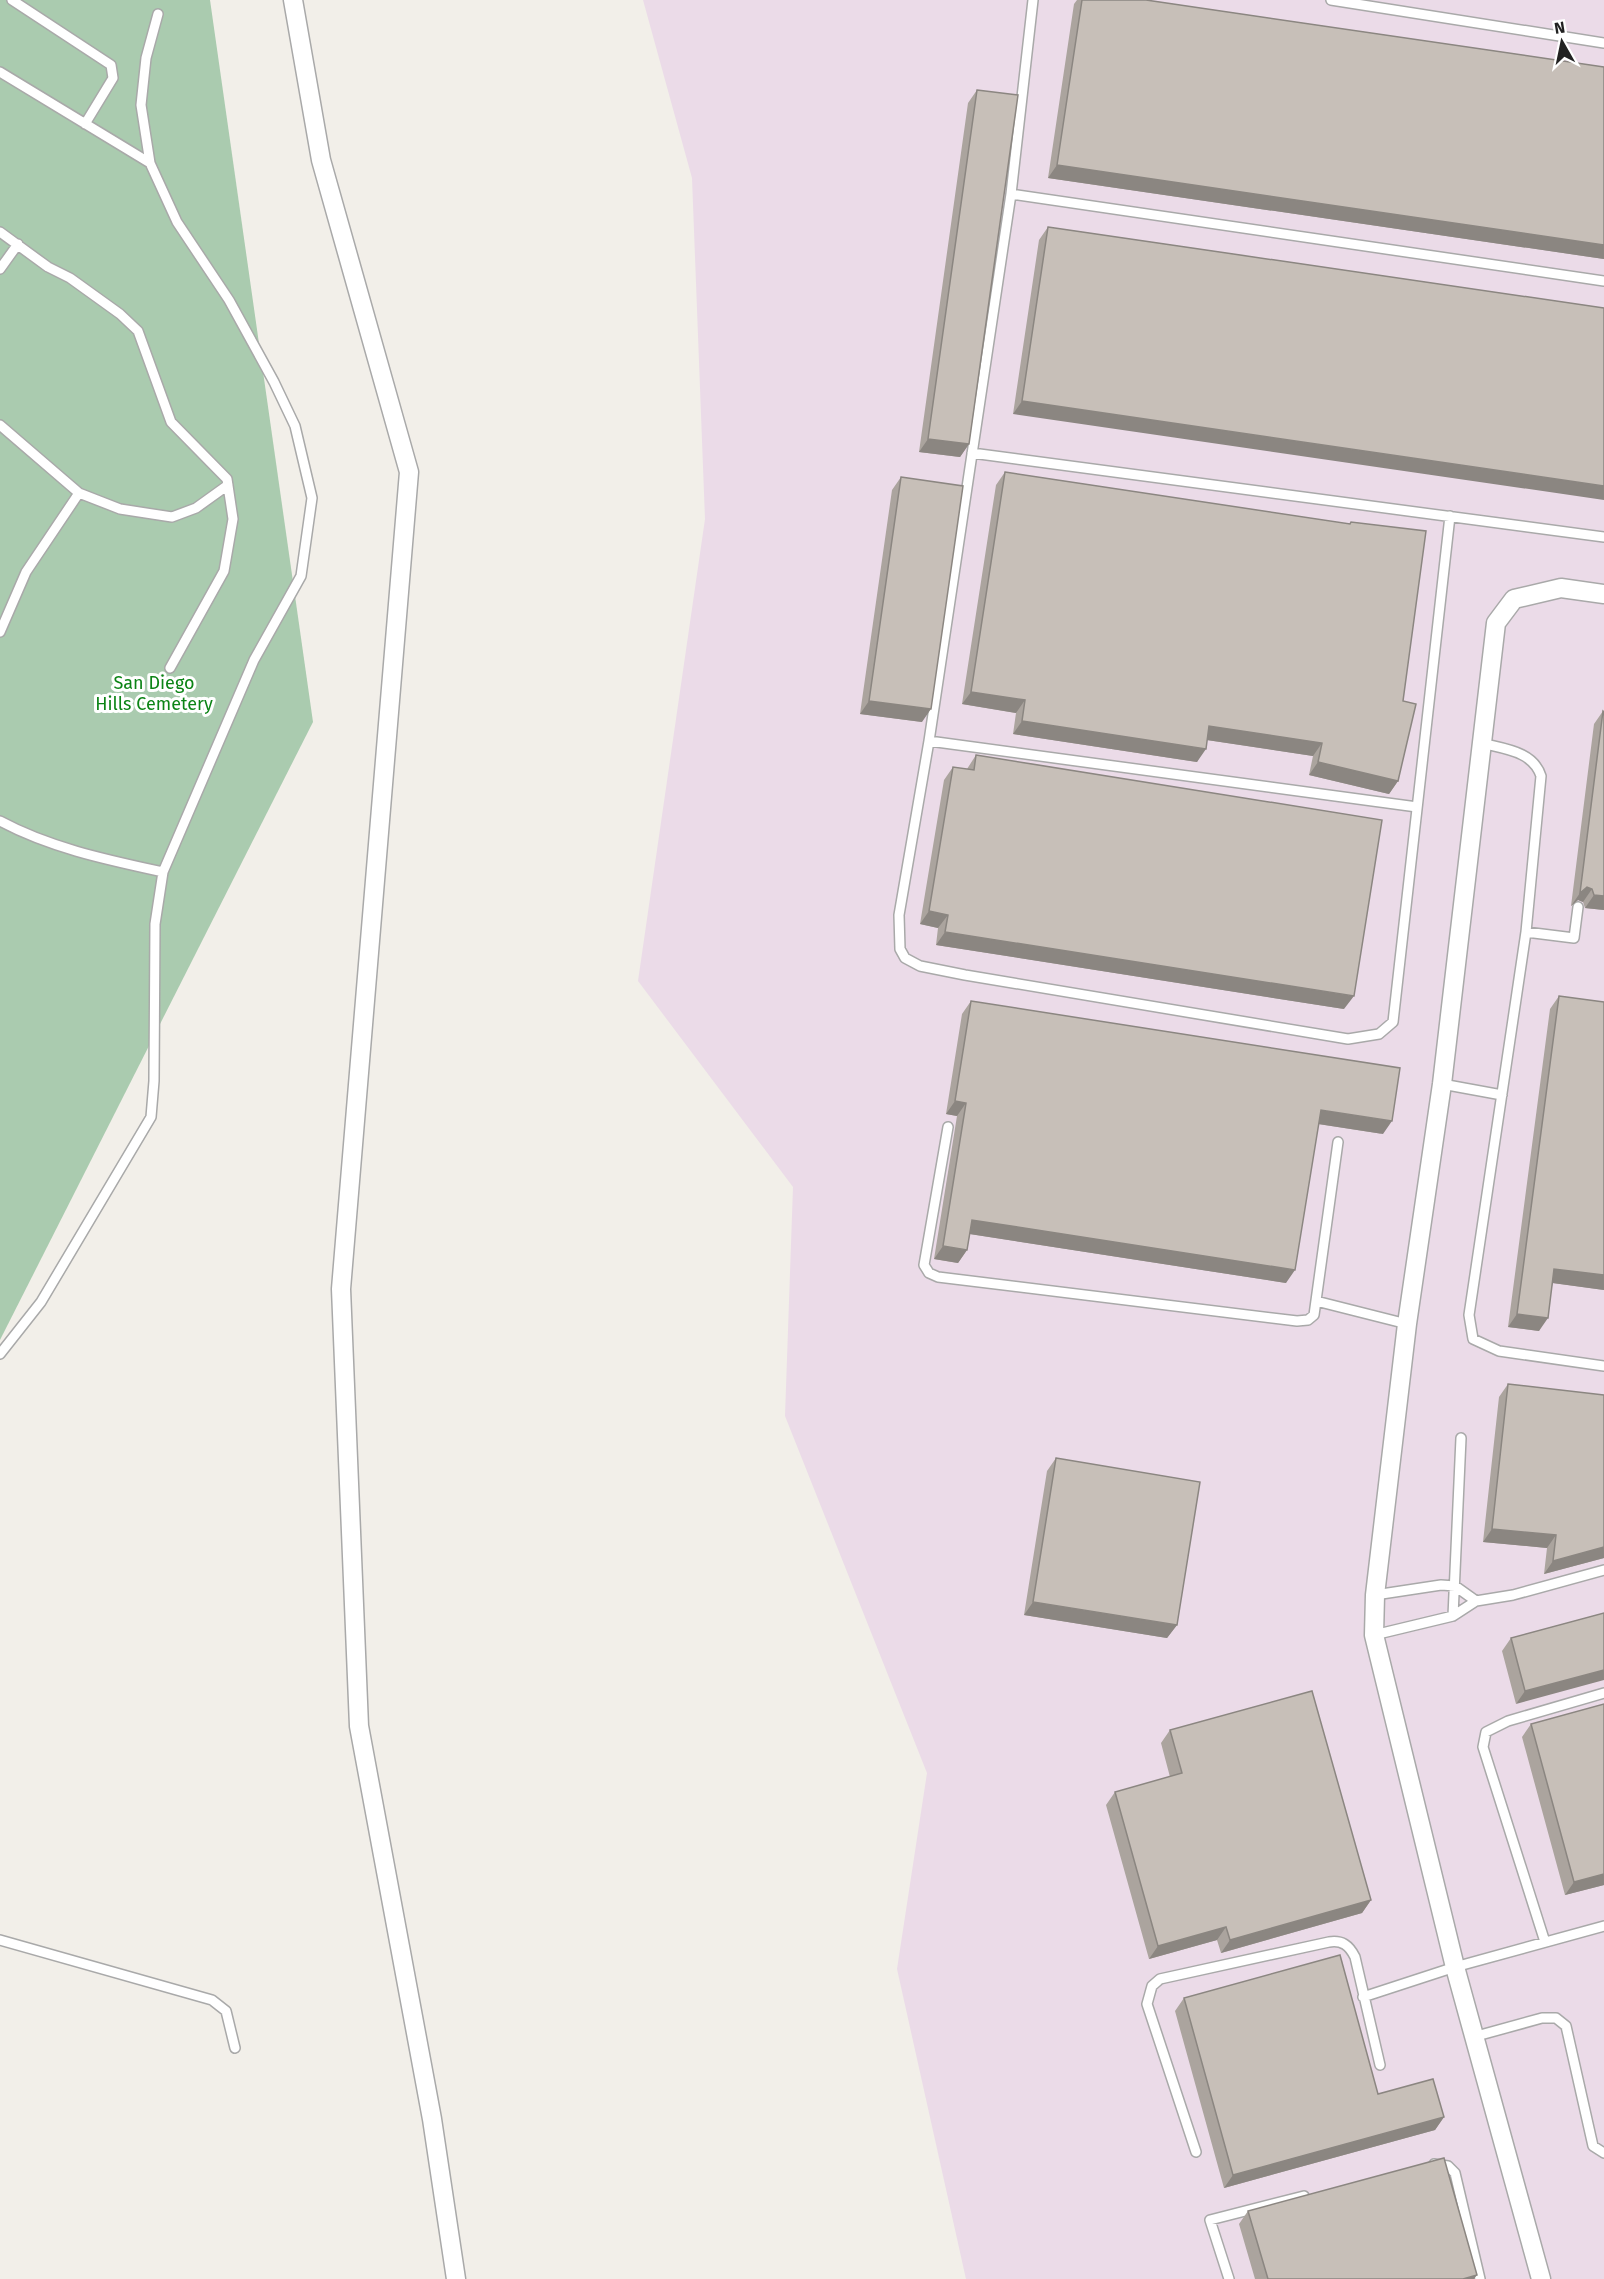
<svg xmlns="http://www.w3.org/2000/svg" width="1604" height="2279" viewBox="0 0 1604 2279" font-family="'Fira Sans',sans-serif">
	<rect width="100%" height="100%" fill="#f2efe9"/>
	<!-- industrial -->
	<path fill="#ebdbe8" d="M 643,0 L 1604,0 L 1604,2279 L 966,2279 L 897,1969 L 927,1773 L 785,1416 L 793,1187 L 638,981 L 705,519 L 692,178 Z"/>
	<!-- cemetery -->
	<path fill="#aacbaf" d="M 0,0 L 210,0 L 313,722 L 0,1340 Z"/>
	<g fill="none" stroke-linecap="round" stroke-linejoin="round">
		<!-- lane casing -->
		<g stroke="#a9a9a9" stroke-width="12">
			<path id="lane" d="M 12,0 L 111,65 L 113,78 L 85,124
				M 1033,0 L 1011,194 L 929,741 L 899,915 L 900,949 L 905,958 L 920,966 L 965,975 L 1348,1039 L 1379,1034 L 1393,1022 L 1450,516
				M 1331,0 L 1604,43
				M 0,72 L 150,163
				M 1011,194 L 1604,281
				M 0,232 L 48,267 L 70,278 L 120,314 L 138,331 L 171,422 L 227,479 L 233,519 L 224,571 L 170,668
				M 0,269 L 18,244
				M 0,425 L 79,493 L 120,509 L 172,517 L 196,508 L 228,485
				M 972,453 L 1604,537
				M 0,632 L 26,572 L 79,493
				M 929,741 L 1417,807
				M 1481,743 C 1504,749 1533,751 1541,776 L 1526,932 L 1469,1315 L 1473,1339 L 1499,1351 L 1604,1366
				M 0,821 C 50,848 108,860 163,872
				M 1526,932 L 1574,938 L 1578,907
				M 1442,1084 L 1502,1095
				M 948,1127 L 924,1265 L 929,1273 L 938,1277 L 1297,1321 L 1308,1320 L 1314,1315 L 1338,1142
				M 1316,1301 L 1407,1324
				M 0,1354 L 41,1302 L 151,1117 L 154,1081 L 155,924 L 163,872 L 254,660 L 301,576 L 312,498 L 295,426 L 274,382 L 229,300 L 177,222 L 150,163 L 141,105 L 146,58 L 158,14
				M 1375,1595 L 1441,1585 L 1455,1586 L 1476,1601
				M 1453,1616 L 1461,1438
				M 1374,1635 L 1453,1616 L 1476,1601 L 1513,1595 L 1604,1570
				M 0,1940 L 212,2000 L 226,2011 L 235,2048
				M 1545,1942 L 1483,1747 L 1486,1732 L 1508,1721 L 1604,1693
				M 1363,1997 L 1455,1967 L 1604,1926
				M 1473,2037 L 1542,2018 L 1556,2018 L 1566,2026 L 1593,2146 L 1604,2153
				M 1196,2152 L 1147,2004 L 1152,1986 L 1160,1979 L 1329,1942 C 1342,1940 1349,1945 1355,1957 L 1380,2065
				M 1434,2164 L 1448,2166 L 1455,2173 L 1480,2279
				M 1229,2279 L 1210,2220 L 1304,2196"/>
		</g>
		<!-- street casing -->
		<g stroke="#a9a9a9" stroke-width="21">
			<path id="street" d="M 293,0 L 321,160 L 409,472 L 341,1289 L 359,1726 L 432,2119 L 456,2279
				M 1541,2279 L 1455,1967 L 1374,1635 L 1375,1595 L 1407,1324 L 1442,1084 L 1496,623 L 1514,599 L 1561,588 L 1604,594"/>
		</g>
		<!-- lane -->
		<use href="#lane" stroke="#fff" stroke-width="9"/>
		<!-- street -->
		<use href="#street" stroke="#fff" stroke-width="18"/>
	</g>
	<!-- wall -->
	<path fill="#aba49e" d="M 1077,0 L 1146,0 L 1604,67 L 1604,259 L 1048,178 L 1074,4 Z
		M 977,90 L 969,444 L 960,457 L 919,452 L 968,103 Z
		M 1048,227 L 1604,308 L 1013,414 L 1039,240 Z
		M 1005,472 L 1349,524 L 1351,522 L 1403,701 L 1398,781 L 1389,794 L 1309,775 L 1313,756 L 1207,740 L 1197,762 L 1013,734 L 1016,713 L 962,704 L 996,485 Z
		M 901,477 L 922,722 L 860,714 L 892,490 Z
		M 1603,711 L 1604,910 L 1585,908 L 1583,902 L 1578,900 L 1571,906 L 1594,724 Z
		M 976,755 L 1344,1009 L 936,945 L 938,928 L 920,924 L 944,780 L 953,767 L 967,769 Z
		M 1559,996 L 1604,1002 L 1604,1290 L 1553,1283 L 1539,1331 L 1508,1327 L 1550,1009 Z
		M 971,1001 L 1383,1134 L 1318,1124 L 1286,1283 L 970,1234 L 967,1250 L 958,1263 L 934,1259 L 957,1116 L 946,1114 L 962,1014 Z
		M 1508,1384 L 1604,1558 L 1544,1574 L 1547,1548 L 1483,1542 L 1499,1397 Z
		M 1056,1458 L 1177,1625 L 1167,1638 L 1024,1615 L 1047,1471 Z
		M 1604,1613 L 1516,1704 L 1502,1651 L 1511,1638 Z
		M 1531,1724 L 1604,1885 L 1565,1895 L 1522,1737 Z
		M 1170,1730 L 1371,1900 L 1362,1913 L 1221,1953 L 1217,1940 L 1149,1959 L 1106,1805 L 1115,1792 L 1170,1777 L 1161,1743 Z
		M 1184,1998 L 1378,2094 L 1444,2117 L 1435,2130 L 1224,2188 L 1175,2011 Z
		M 1248,2211 L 1474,2279 L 1255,2279 L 1239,2224 Z"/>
	<!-- shaded-wall -->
	<path fill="#8b8681" d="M 1057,165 L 1604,245 L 1604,259 L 1048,178 Z
		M 1022,401 L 1604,486 L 1604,500 L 1013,414 Z
		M 928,439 L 969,444 L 960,457 L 919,452 Z
		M 971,692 L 1025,700 L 1016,713 L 962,704 Z
		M 869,701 L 931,709 L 922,722 L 860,714 Z
		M 1022,721 L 1206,749 L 1197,762 L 1013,734 Z
		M 1209,726 L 1322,743 L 1313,756 L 1200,739 Z
		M 1318,762 L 1398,781 L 1389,794 L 1309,775 Z
		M 1587,887 L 1592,889 L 1583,902 L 1578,900 L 1571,906 L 1580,893 Z
		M 1594,895 L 1604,896 L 1604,910 L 1585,908 Z
		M 929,911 L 948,915 L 938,928 L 920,924 Z
		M 945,932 L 1354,996 L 1344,1009 L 936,945 Z
		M 955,1101 L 966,1103 L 957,1116 L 946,1114 Z
		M 1321,1110 L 1392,1121 L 1383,1134 L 1312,1123 Z
		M 972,1220 L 1295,1270 L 1286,1283 L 963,1233 Z
		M 943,1246 L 967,1250 L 958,1263 L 934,1259 Z
		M 1554,1269 L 1604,1275 L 1604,1290 L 1545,1282 Z
		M 1517,1314 L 1548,1318 L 1539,1331 L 1508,1327 Z
		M 1492,1529 L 1556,1535 L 1547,1548 L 1483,1542 Z
		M 1604,1547 L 1604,1558 L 1544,1574 L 1553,1561 Z
		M 1033,1602 L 1177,1625 L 1167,1638 L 1024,1615 Z
		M 1604,1670 L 1604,1680 L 1516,1704 L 1525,1691 Z
		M 1604,1874 L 1604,1885 L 1565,1895 L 1574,1882 Z
		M 1371,1900 L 1362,1913 L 1221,1953 L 1230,1940 Z
		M 1226,1927 L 1217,1940 L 1149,1959 L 1158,1946 Z
		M 1444,2117 L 1435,2130 L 1224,2188 L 1233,2175 Z
		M 1477,2275 L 1474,2279 L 1463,2279 Z"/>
	<!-- building -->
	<path fill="#c7bfb8" stroke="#8b8681" stroke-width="1.5" d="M 1082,0 L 1146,0 L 1604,67 L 1604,245 L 1057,165 Z
		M 977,90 L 1018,95 L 969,444 L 928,439 Z
		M 1048,227 L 1604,308 L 1604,486 L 1022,401 Z
		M 1005,472 L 1350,524 L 1351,522 L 1426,531 L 1403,701 L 1416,704 L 1398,781 L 1318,762 L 1322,743 L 1209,726 L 1206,749 L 1022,721 L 1025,700 L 971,692 Z
		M 901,477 L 963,486 L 931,709 L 869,701 Z
		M 1603,711 L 1604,712 L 1604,896 L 1594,895 L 1592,889 L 1587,887 L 1580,893 Z
		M 976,755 L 1382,820 L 1354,996 L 945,932 L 948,915 L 929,911 L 953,767 L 974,770 Z
		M 1559,996 L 1604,1002 L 1604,1275 L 1554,1269 L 1548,1318 L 1517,1314 Z
		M 971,1001 L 1400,1068 L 1392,1121 L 1321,1110 L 1295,1270 L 972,1220 L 967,1250 L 943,1246 L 966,1103 L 955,1101 Z
		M 1508,1384 L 1604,1395 L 1604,1547 L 1553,1561 L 1556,1535 L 1492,1529 Z
		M 1056,1458 L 1200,1482 L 1177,1625 L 1033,1602 Z
		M 1604,1613 L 1604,1670 L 1525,1691 L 1511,1638 Z
		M 1312,1691 L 1371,1900 L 1230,1940 L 1226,1927 L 1158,1946 L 1115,1792 L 1182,1773 L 1170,1730 Z
		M 1604,1704 L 1604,1874 L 1574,1882 L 1531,1724 Z
		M 1340,1955 L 1378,2094 L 1433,2079 L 1444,2117 L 1233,2175 L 1184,1998 Z
		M 1444,2158 L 1477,2275 L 1463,2279 L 1268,2279 L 1248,2211 Z"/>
	<g text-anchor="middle" stroke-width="6" stroke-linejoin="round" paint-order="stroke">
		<!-- park labels -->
		<g font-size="18" fill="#0c8416" stroke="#fff">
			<text x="154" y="689">San Diego<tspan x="154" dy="21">Hills Cemetery</tspan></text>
		</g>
	</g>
	<!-- north arrow -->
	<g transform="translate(1562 42) rotate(351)" stroke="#ffffff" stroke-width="4.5" paint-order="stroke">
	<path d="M0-4.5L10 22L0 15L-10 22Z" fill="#222222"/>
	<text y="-9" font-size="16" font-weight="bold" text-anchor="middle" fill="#222222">N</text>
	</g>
</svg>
